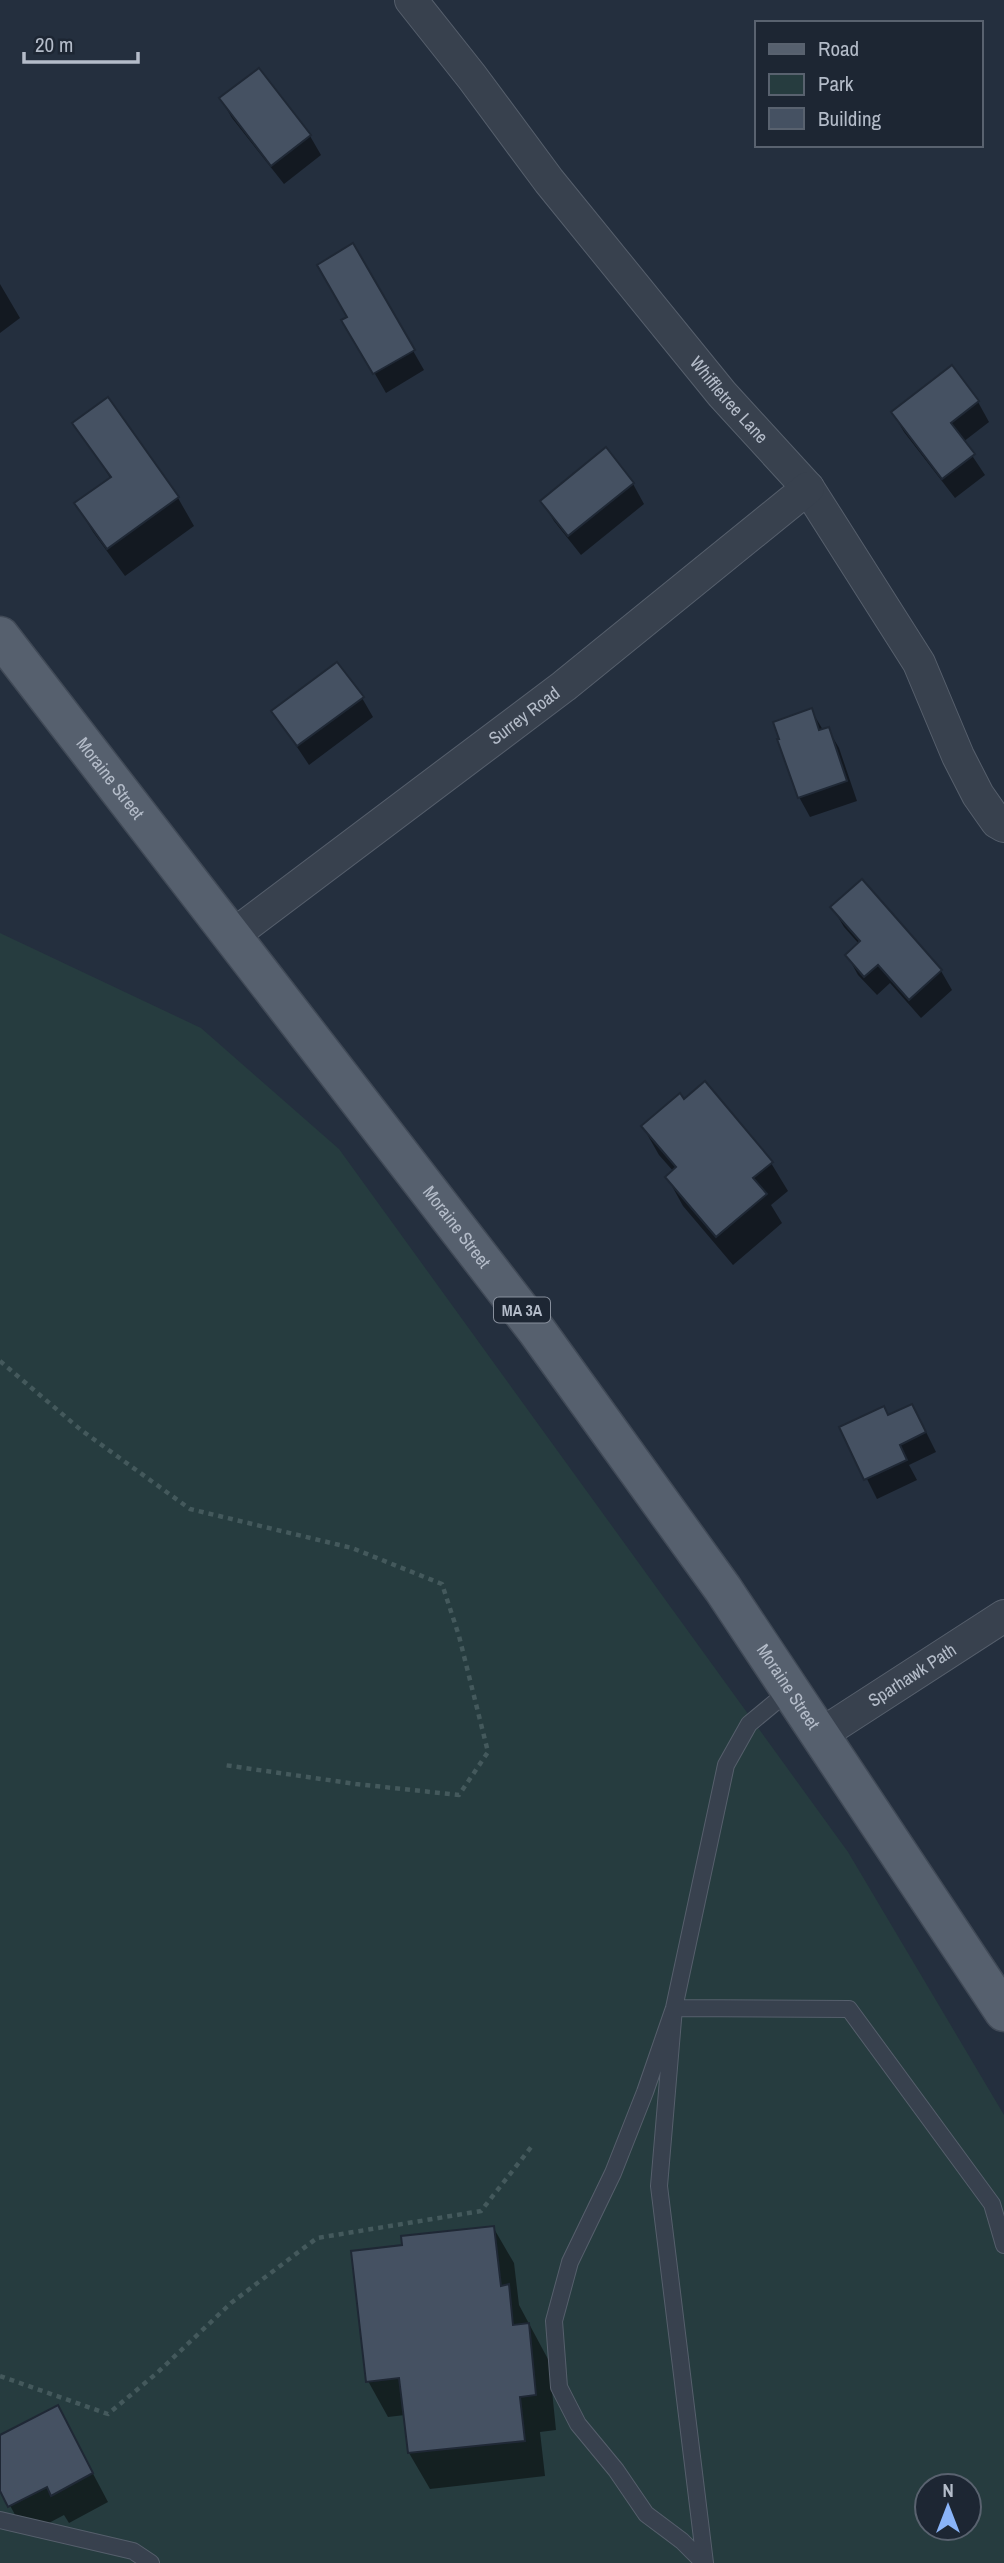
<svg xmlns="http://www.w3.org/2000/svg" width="1004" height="2563" viewBox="0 0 1004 2563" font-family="'Archivo Narrow',sans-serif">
	<rect width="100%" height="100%" fill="#242f3e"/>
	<!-- green -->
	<path fill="#263c3f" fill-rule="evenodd" d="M 0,933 L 201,1028 L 339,1149 L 848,1852 L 1004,2115 L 1004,2563 L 0,2563 ZM 927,2486 L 969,2486 L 969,2528 L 927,2528 Z"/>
	<!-- shadow -->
	<path fill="#0007" d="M 258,70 L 310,136 L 321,155 L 284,184 L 232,118 L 221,99 Z
		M 353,246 L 424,370 L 386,393 L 344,320 L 349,317 Z
		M 0,284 L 20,318 L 0,333 Z
		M 951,368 L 978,402 L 989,422 L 963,442 L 985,475 L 955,498 L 904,432 L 893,413 Z
		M 108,400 L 178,498 L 194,526 L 125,576 L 93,532 L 76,504 L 111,479 L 75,423 Z
		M 606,450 L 633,484 L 644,504 L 581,555 L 554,521 L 542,501 Z
		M 362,698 L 373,717 L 309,765 L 273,711 Z
		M 811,710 L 823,730 L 828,729 L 839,748 L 857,801 L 810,817 L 799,797 Z
		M 862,881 L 941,971 L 952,990 L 921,1018 L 890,983 L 877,995 L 858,975 L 847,955 L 859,944 L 844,927 L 832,907 Z
		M 684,1101 L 771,1163 L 788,1191 L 771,1205 L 782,1223 L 733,1265 L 683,1206 L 667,1177 L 674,1172 L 659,1155 L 643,1127 Z
		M 888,1417 L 923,1426 L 936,1452 L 909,1465 L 917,1480 L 877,1499 L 841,1427 Z
		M 493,2227 L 514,2263 L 519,2305 L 549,2361 L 556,2430 L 540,2432 L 545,2476 L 430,2489 L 409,2453 L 405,2415 L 388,2417 L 368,2381 L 404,2247 Z
		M 73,2436 L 108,2502 L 69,2523 L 64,2515 L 26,2535 L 0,2487 L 0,2437 Z"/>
	<!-- building -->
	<path fill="#455162" stroke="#1f2835" stroke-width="2" d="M 259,68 L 311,135 L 271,166 L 219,98 Z
		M 353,243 L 415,350 L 373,374 L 341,320 L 347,317 L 317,265 Z
		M 952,365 L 979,401 L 951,423 L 975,454 L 942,479 L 891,412 Z
		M 108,397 L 179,497 L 107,549 L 74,503 L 111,477 L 72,423 Z
		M 606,447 L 634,483 L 568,536 L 540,501 Z
		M 337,662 L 364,697 L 297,746 L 271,711 Z
		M 812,708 L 819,730 L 829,727 L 847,781 L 798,798 L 777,739 L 779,739 L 773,722 Z
		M 862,879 L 942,970 L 909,1000 L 878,965 L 864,977 L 845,955 L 860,941 L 830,907 Z
		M 705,1081 L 773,1162 L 753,1178 L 767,1194 L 716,1237 L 665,1177 L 676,1167 L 641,1126 L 680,1093 L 684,1099 Z
		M 912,1404 L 926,1432 L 900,1445 L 907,1460 L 864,1480 L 839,1427 L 884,1406 L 888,1415 Z
		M 494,2226 L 501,2286 L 509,2284 L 513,2325 L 529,2323 L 536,2395 L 520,2397 L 525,2441 L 408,2453 L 399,2378 L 366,2382 L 351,2251 L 402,2245 L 401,2236 Z
		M 58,2405 L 93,2473 L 51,2496 L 47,2487 L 8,2507 L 0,2491 L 0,2435 Z"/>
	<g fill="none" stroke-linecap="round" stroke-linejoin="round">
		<!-- service casing -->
		<g stroke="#565f6c" stroke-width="18">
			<path id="service" d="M 0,2520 L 133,2551 L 151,2563
				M 704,2563 L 682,2541 L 646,2514 L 616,2470 L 578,2424 L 559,2387 L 554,2321 L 570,2262 L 613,2173 L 645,2092 L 674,2008 L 726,1765 L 749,1724 L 790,1690
				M 705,2563 L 659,2186 L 674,2008 L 849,2009 L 992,2204 L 1004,2245"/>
		</g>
		<!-- minor casing -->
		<g stroke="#565f6c" stroke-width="34">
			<g id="minor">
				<path id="s1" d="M 411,0 L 472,77 L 549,181 L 722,394 L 808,488 L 919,663 L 958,756 L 978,795 L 997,822 L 1004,826"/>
				<path id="s2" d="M 232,936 L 564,686 L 808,488"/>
				<path id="s3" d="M 820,1735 L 1004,1616"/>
			</g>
		</g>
		<!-- primary casing -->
		<g stroke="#414a57" stroke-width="41">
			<g id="primary">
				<path id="s4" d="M 0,636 L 537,1331 L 723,1589 L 1004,2012"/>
			</g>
		</g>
		<!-- path -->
		<path stroke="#44595c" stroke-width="4.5" stroke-dasharray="5 5" stroke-linecap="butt" d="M 0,1361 L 81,1430 L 190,1509 L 352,1548 L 442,1584 L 459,1636 L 488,1752 L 459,1795 L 356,1784 L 224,1765
			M 0,2376 L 108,2414 L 157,2373 L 231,2303 L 317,2238 L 481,2211 L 532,2146"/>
		<!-- service -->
		<use href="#service" stroke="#38414e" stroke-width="16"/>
		<!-- minor -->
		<use href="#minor" stroke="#38414e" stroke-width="32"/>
		<!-- primary -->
		<use href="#primary" stroke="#56606e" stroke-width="38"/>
	</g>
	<g text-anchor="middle" stroke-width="7" stroke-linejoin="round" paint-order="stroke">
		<!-- shield labels -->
		<rect fill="#1d2633" stroke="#878f9c" stroke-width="2" x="494" y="1297.5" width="56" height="25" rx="5"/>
		<g font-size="16" font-weight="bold" fill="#b4bcc9">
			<text x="522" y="1316">MA 3A</text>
		</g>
		<!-- street labels -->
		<g font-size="18" fill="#b4bcc9" stroke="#1d2633">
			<text dy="6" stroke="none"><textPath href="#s1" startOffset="511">Whiffletree Lane</textPath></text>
			<text dy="6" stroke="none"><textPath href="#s2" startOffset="366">Surrey Road</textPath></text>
			<text dy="6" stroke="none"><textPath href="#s4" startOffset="180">Moraine Street</textPath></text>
			<text dy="6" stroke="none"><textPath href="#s4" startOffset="747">Moraine Street</textPath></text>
			<text dy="6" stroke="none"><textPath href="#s3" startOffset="110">Sparhawk Path</textPath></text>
			<text dy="6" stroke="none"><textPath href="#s4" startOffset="1314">Moraine Street</textPath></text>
		</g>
	</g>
	<!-- legend -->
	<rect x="755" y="21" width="228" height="126" fill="#1d2633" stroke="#59626f" stroke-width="2"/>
	<rect x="769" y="44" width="35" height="10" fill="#56606e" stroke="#59626f" stroke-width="2"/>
	<text x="818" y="56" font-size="21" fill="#b4bcc9">Road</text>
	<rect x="769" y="74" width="35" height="21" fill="#263c3f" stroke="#59626f" stroke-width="2"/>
	<text x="818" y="91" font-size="21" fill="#b4bcc9">Park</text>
	<rect x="769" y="108" width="35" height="21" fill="#455162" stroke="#59626f" stroke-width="2"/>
	<text x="818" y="126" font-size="21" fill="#b4bcc9">Building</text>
	<!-- north arrow -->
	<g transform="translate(948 2507)"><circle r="33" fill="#1d2633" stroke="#59626f" stroke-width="2"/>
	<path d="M0-5L12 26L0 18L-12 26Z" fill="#8ab4f8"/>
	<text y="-10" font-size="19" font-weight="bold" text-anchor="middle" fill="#b4bcc9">N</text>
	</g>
	<!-- scale -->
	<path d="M24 52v10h114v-10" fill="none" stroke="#b4bcc9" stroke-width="3.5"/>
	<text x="35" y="52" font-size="21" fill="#b4bcc9" stroke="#1d2633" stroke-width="5" paint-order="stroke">20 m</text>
</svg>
